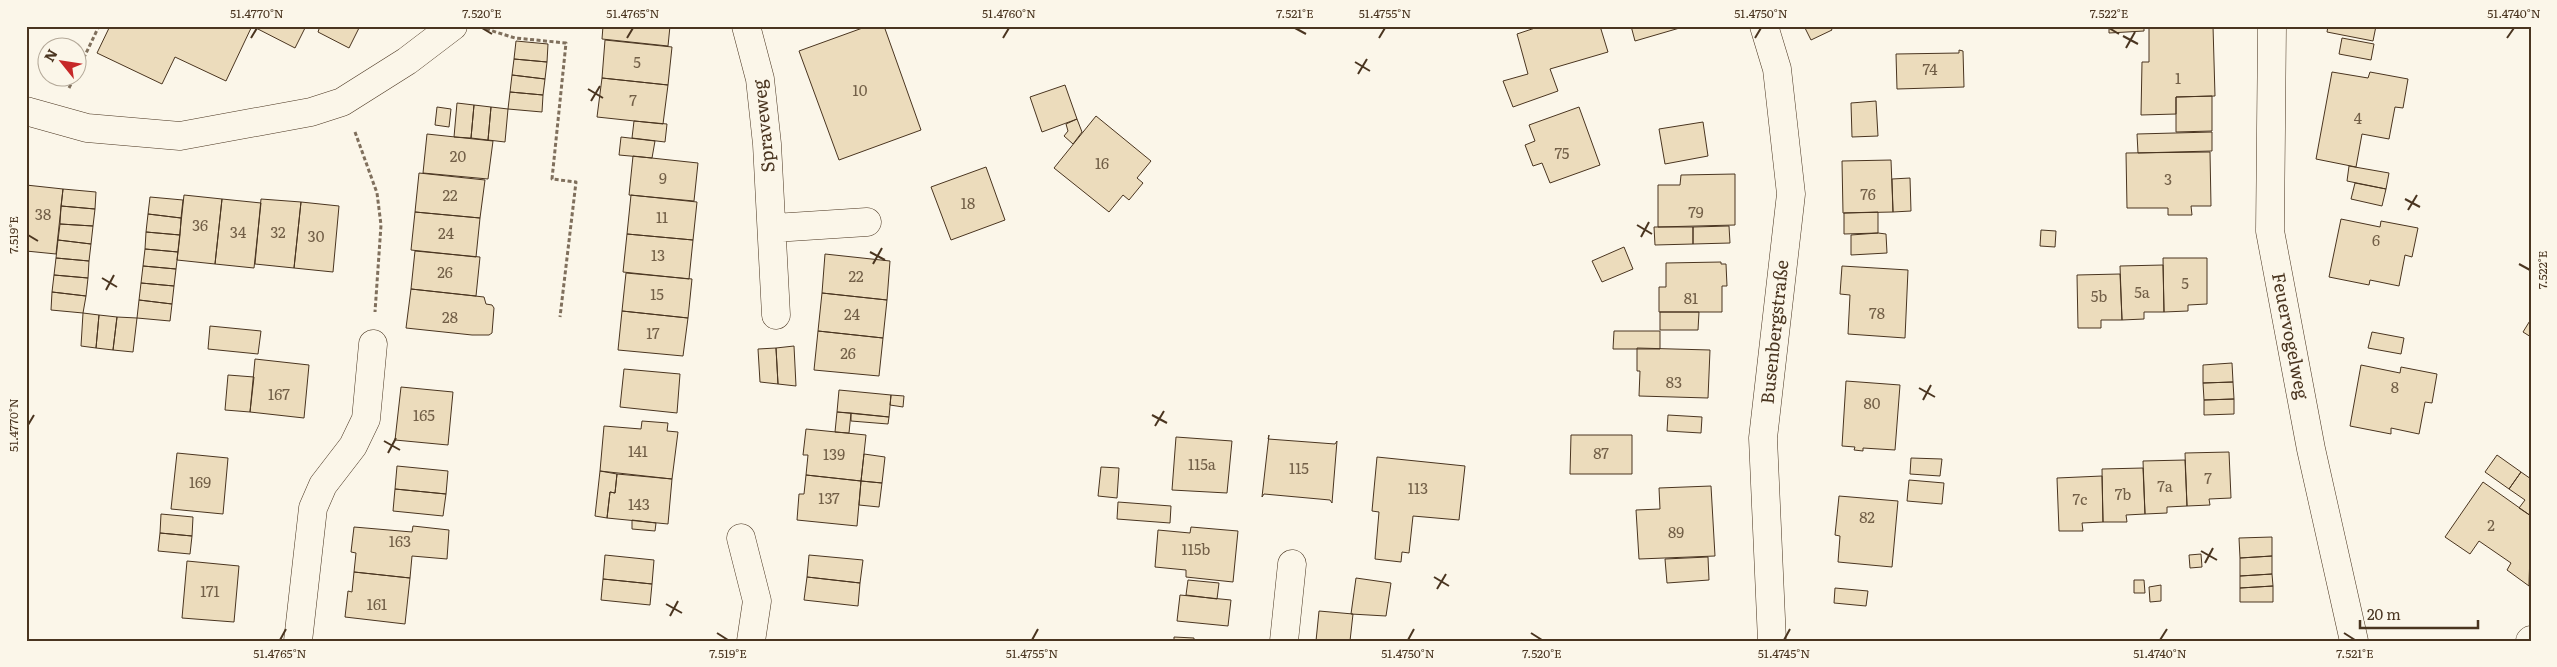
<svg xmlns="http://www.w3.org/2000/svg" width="2557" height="667" viewBox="0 0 2557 667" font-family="Literata,serif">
	<rect width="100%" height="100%" fill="#fbf6e9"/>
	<!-- building -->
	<path fill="#ecdcbc" stroke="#4a3520" d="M 110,26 L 252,26 L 226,81 L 175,57 L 162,84 L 97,53 Z
		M 252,26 L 306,26 L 295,48 Z
		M 320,26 L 360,26 L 349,48 L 318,32 Z
		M 603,26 L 670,26 L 668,46 L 602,39 Z
		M 868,26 L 884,26 L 921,130 L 839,160 L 799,51 Z
		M 1541,26 L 1600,26 L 1608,52 L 1550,69 L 1558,91 L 1513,107 L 1503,81 L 1528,74 L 1517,34 Z
		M 1631,26 L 1682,26 L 1683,27 L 1635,41 Z
		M 1804,26 L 1830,26 L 1832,30 L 1811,40 Z
		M 2109,26 L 2144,26 L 2144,31 L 2109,33 Z
		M 2149,26 L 2213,26 L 2215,96 L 2176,97 L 2176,114 L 2141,115 L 2142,62 L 2149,62 Z
		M 2328,26 L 2376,26 L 2373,41 L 2327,32 Z
		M 2342,38 L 2374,44 L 2371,60 L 2339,54 Z
		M 605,40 L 672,47 L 668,85 L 602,78 Z
		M 516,41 L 548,44 L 547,62 L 514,59 Z
		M 1959,50 L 1963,51 L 1964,87 L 1897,89 L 1896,54 L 1959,53 Z
		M 514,59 L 547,62 L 545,79 L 512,75 Z
		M 2332,72 L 2368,78 L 2370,72 L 2408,79 L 2403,108 L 2395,107 L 2389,139 L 2362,134 L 2356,167 L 2316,159 Z
		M 512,75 L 545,79 L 543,95 L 510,92 Z
		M 602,78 L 668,85 L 663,124 L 597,117 Z
		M 1065,85 L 1077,119 L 1042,132 L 1030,97 Z
		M 510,92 L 543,95 L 542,112 L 508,109 Z
		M 2212,96 L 2212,131 L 2176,132 L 2176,97 Z
		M 1876,101 L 1878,136 L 1852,137 L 1851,103 Z
		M 457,103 L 474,105 L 471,138 L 454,137 Z
		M 474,105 L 491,107 L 488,140 L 471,138 Z
		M 437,107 L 451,109 L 449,127 L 435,125 Z
		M 491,107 L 508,109 L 505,142 L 488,140 Z
		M 1579,107 L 1600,165 L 1550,183 L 1542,163 L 1533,166 L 1525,145 L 1535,141 L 1529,125 Z
		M 1096,116 L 1151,161 L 1137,178 L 1143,183 L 1129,200 L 1123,195 L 1109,212 L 1054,168 Z
		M 1077,119 L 1082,132 L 1073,144 L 1064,136 L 1068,131 L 1066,124 Z
		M 634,121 L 667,124 L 665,142 L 632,138 Z
		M 1703,122 L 1708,156 L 1665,164 L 1659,129 Z
		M 2212,132 L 2212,151 L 2138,153 L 2137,134 Z
		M 427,134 L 493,141 L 488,179 L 423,173 Z
		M 621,137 L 655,141 L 652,158 L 619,155 Z
		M 2210,152 L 2211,206 L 2191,206 L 2192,215 L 2168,215 L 2168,208 L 2127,208 L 2126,153 Z
		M 633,156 L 698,163 L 694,201 L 629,195 Z
		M 1891,160 L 1893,212 L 1843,213 L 1842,161 Z
		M 2349,166 L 2389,173 L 2386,189 L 2347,181 Z
		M 986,167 L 1005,220 L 951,240 L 931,187 Z
		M 419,173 L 485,180 L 480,218 L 415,212 Z
		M 1735,174 L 1735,225 L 1658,227 L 1658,185 L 1680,185 L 1681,175 Z
		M 1910,178 L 1911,211 L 1893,212 L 1892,179 Z
		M 2355,183 L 2386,189 L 2382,206 L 2351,199 Z
		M 26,185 L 63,189 L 56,254 L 26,251 Z
		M 63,189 L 96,192 L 95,209 L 61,206 Z
		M 184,195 L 222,199 L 215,264 L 177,260 Z
		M 631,195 L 697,202 L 693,240 L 627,234 Z
		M 150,197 L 183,200 L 181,218 L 148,214 Z
		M 222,199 L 261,203 L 254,268 L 215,264 Z
		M 261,199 L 301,202 L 294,268 L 255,264 Z
		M 301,202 L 339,206 L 333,272 L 294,268 Z
		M 61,206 L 95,209 L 93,226 L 60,224 Z
		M 415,212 L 480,218 L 476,257 L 411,250 Z
		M 1878,212 L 1878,233 L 1844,234 L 1844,213 Z
		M 148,214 L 181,218 L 180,235 L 146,232 Z
		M 2341,219 L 2380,227 L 2381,221 L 2418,228 L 2412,257 L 2405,255 L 2399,286 L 2370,280 L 2369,285 L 2329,277 Z
		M 60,224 L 93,226 L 91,244 L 58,240 Z
		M 1729,226 L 1730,243 L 1693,244 L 1693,227 Z
		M 1654,227 L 1693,227 L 1693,244 L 1655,245 Z
		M 2041,230 L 2056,231 L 2055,247 L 2040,246 Z
		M 146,232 L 180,235 L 178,252 L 145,249 Z
		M 1878,233 L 1886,234 L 1887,253 L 1851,255 L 1851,235 Z
		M 627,234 L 693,240 L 689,279 L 623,272 Z
		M 58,240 L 91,244 L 89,261 L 56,258 Z
		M 1624,247 L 1633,269 L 1602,282 L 1592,261 Z
		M 145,249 L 178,252 L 176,269 L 143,266 Z
		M 415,251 L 480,257 L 476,296 L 411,289 Z
		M 825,254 L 890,261 L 887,300 L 822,293 Z
		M 56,258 L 89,261 L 88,278 L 54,275 Z
		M 2163,258 L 2207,258 L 2207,304 L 2188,305 L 2188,311 L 2164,312 Z
		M 1721,262 L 1721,264 L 1726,264 L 1727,286 L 1722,286 L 1722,312 L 1659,312 L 1659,287 L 1666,287 L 1666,263 Z
		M 2163,265 L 2164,312 L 2144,312 L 2144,319 L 2122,320 L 2120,266 Z
		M 143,266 L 176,269 L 174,286 L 141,283 Z
		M 1842,266 L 1908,270 L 1905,338 L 1848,334 L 1850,295 L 1840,294 Z
		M 626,273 L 692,279 L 688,318 L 622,311 Z
		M 2120,274 L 2122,320 L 2101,320 L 2101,328 L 2078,328 L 2077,275 Z
		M 54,275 L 88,278 L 86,296 L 52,292 Z
		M 141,283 L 174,286 L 172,304 L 139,300 Z
		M 411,289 L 484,297 L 486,304 L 492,305 L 494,308 L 492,333 L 489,335 L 472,335 L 406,328 Z
		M 52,292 L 86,296 L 83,313 L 51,310 Z
		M 822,293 L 887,300 L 883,338 L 818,331 Z
		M 139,300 L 172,304 L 170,321 L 137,318 Z
		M 622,311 L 688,318 L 683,356 L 618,350 Z
		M 1660,312 L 1699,312 L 1698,330 L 1660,330 Z
		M 83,313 L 99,315 L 96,348 L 81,346 Z
		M 99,315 L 117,317 L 113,350 L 96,348 Z
		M 117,317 L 137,318 L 133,352 L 113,350 Z
		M 2531,319 L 2531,337 L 2523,332 Z
		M 210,326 L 261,331 L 258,354 L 208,349 Z
		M 818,331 L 883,338 L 879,376 L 814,370 Z
		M 1614,331 L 1660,331 L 1660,349 L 1613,349 Z
		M 2372,332 L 2404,338 L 2401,354 L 2368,348 Z
		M 794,346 L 796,386 L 778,384 L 776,348 Z
		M 776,348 L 778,384 L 760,382 L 758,349 Z
		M 1637,348 L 1710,350 L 1708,398 L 1639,396 L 1640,371 L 1637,371 Z
		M 255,359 L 309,365 L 304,418 L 250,412 Z
		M 2232,363 L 2233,382 L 2203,383 L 2203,365 Z
		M 2361,365 L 2400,373 L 2401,367 L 2437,374 L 2432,403 L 2425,402 L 2419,434 L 2391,428 L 2391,434 L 2350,426 Z
		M 624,369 L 680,374 L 677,413 L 620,407 Z
		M 228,375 L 254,377 L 250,412 L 225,410 Z
		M 1846,381 L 1900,385 L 1895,450 L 1863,448 L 1863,451 L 1854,450 L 1855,447 L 1842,446 Z
		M 2233,382 L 2234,399 L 2204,400 L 2203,383 Z
		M 401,387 L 453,392 L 448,445 L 395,440 Z
		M 839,390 L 891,395 L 889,417 L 837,412 Z
		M 891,395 L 904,396 L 903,407 L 890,405 Z
		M 2234,399 L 2234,414 L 2204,415 L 2204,400 Z
		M 837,412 L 851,413 L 849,433 L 835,432 Z
		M 851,413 L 889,417 L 888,424 L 851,421 Z
		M 1668,415 L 1702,417 L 1701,433 L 1667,431 Z
		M 642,421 L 668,423 L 667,431 L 678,432 L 672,479 L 600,471 L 604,426 L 641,429 Z
		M 806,429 L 866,435 L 861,481 L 806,475 L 808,455 L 803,455 Z
		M 1269,435 L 1268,439 L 1335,444 L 1337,441 L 1332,503 L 1330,500 L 1264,494 L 1262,497 Z
		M 1571,435 L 1632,435 L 1632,474 L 1570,474 Z
		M 1176,437 L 1232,441 L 1227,493 L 1172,490 Z
		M 2229,452 L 2231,498 L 2209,499 L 2210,505 L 2187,506 L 2185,453 Z
		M 177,453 L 228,458 L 223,514 L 171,509 Z
		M 864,454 L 885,457 L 882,483 L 861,481 Z
		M 2497,455 L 2521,472 L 2509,489 L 2485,472 Z
		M 1377,457 L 1465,466 L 1459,520 L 1413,516 L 1409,553 L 1402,552 L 1401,562 L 1375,559 L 1379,512 L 1372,511 Z
		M 1911,458 L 1942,459 L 1940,476 L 1910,474 Z
		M 2185,460 L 2187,506 L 2167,507 L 2167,513 L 2145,514 L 2143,461 Z
		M 397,466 L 448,471 L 446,494 L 395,489 Z
		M 1101,467 L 1119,468 L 1117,498 L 1098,496 Z
		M 2143,468 L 2145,514 L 2126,515 L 2127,522 L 2103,522 L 2102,469 Z
		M 600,471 L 617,474 L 615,493 L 610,492 L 607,518 L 595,516 Z
		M 2521,472 L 2531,479 L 2531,516 L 2519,508 L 2525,500 L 2509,489 Z
		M 617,474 L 672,479 L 668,524 L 607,518 L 610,492 L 615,493 Z
		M 806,475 L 861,481 L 857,526 L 797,520 L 799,494 L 804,494 Z
		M 2102,476 L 2103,522 L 2082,523 L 2083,531 L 2059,531 L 2057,478 Z
		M 1909,480 L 1944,483 L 1942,504 L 1907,501 Z
		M 861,481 L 882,483 L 879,507 L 859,505 Z
		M 2483,482 L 2531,516 L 2529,586 L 2507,570 L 2511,563 L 2479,541 L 2470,554 L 2445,537 Z
		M 1711,486 L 1715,556 L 1639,559 L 1636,510 L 1660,509 L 1659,488 Z
		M 395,489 L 446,494 L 443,516 L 393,511 Z
		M 1839,496 L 1898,501 L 1892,567 L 1838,562 L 1840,536 L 1835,535 Z
		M 1118,502 L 1171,506 L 1170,523 L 1117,519 Z
		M 161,514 L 193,517 L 192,536 L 160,533 Z
		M 632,520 L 656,523 L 655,531 L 632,529 Z
		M 413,526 L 449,530 L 447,559 L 412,556 L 410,578 L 354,572 L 356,553 L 351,552 L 354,527 L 412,532 Z
		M 1191,527 L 1238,531 L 1233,582 L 1186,577 L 1186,570 L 1155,567 L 1158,530 L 1190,533 Z
		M 160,533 L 192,536 L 190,554 L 158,551 Z
		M 2272,537 L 2272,556 L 2240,558 L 2239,538 Z
		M 2201,554 L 2202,567 L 2190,568 L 2189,555 Z
		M 605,555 L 654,560 L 652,584 L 603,579 Z
		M 809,555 L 863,560 L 860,583 L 807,577 Z
		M 2272,556 L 2272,574 L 2240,576 L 2240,558 Z
		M 1708,557 L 1709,580 L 1667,583 L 1665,559 Z
		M 187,561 L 239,566 L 234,622 L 182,618 Z
		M 354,572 L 410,578 L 405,624 L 345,617 L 348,591 L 352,592 Z
		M 2272,574 L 2273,586 L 2240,588 L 2240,576 Z
		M 807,577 L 860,583 L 858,606 L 804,600 Z
		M 1356,578 L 1391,583 L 1386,616 L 1351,614 Z
		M 603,579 L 652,584 L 650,605 L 601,600 Z
		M 1188,580 L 1219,583 L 1217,599 L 1186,595 Z
		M 2134,580 L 2144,580 L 2145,593 L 2134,593 Z
		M 2161,585 L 2161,601 L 2150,602 L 2149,587 Z
		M 2273,586 L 2273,602 L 2240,602 L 2240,588 Z
		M 1835,588 L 1868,591 L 1866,606 L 1834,603 Z
		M 1180,595 L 1231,600 L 1228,626 L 1177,621 Z
		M 1319,611 L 1353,614 L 1350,641 L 1316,641 Z
		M 1174,637 L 1194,638 L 1194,641 L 1174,641 Z"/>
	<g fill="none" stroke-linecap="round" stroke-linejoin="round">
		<!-- street casing -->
		<g stroke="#4a3520" stroke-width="29">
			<path id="street" d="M 746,26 L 760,79 L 767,144 L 776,315
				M 1764,26 L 1777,69 L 1791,194 L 1763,438 L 1772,641
				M 2272,26 L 2270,231 L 2311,449 L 2354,641
				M 26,111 L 87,128 L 180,136 L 311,112 L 342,102 L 407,61 L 453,26
				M 774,228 L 867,222
				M 741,538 L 757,601 L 751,641
				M 298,641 L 313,508 L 323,485 L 353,446 L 366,419 L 373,344
				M 1284,641 L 1292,564
				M 2530,641 L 2531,640"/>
		</g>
		<!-- path -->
		<path stroke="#7f6f5c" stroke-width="3" stroke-dasharray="4 2.5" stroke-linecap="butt" d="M 486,29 L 515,38 L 566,43 L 552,179 L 576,182 L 560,317
			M 78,70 L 99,26
			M 69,88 L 74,78
			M 355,132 L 377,193 L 381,225 L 375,312"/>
		<!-- street -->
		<use href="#street" stroke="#fbf6e9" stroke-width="28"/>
	</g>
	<!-- ticks -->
	<path fill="none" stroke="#4a3520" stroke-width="2" d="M 482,28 L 492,34M 1295,28 L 1306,34M 2109,28 L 2119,34M 2123,36 L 2138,44M 251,38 L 257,28M 627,38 L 633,28M 1003,38 L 1009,28M 1379,38 L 1385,28M 1755,38 L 1761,28M 2507,38 L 2514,28M 2126,48 L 2135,32M 1355,62 L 1370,71M 1358,74 L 1367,59M 588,89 L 603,98M 591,101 L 600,86M 2405,199 L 2420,207M 2408,210 L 2417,195M 1637,225 L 1652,234M 28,235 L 38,241M 1641,237 L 1649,222M 870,252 L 885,260M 873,264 L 882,248M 2519,264 L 2530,270M 102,278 L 117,287M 106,290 L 114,275M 1919,388 L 1935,397M 1923,400 L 1931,385M 1152,415 L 1167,423M 28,425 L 34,415M 1155,426 L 1164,411M 384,441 L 400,450M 388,453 L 396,438M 2201,551 L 2217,560M 2205,563 L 2213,548M 1434,577 L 1449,586M 1437,589 L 1446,574M 666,604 L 682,613M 670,616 L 678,601M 717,633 L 728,640M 1531,633 L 1542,640M 2344,633 L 2355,640M 280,640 L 286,629M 1032,640 L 1038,629M 1408,640 L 1414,629M 1784,640 L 1790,629M 2160,640 L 2167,629"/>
	<g text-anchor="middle" stroke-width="4" stroke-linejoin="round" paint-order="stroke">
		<!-- number labels -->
		<g font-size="15" fill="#725f47">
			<text x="637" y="68">5</text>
			<text x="1930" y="75">74</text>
			<text x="2178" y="84">1</text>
			<text x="860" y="96">10</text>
			<text x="633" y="106">7</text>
			<text x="2358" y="124">4</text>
			<text x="1562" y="159">75</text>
			<text x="458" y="162">20</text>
			<text x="1102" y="169">16</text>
			<text x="663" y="184">9</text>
			<text x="2168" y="185">3</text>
			<text x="1868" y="200">76</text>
			<text x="450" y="201">22</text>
			<text x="968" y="209">18</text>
			<text x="1696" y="218">79</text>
			<text x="43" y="220">38</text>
			<text x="662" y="223">11</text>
			<text x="200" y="231">36</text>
			<text x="238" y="238">34</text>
			<text x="278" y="238">32</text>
			<text x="446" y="239">24</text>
			<text x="316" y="242">30</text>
			<text x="2376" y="246">6</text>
			<text x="658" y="261">13</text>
			<text x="445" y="278">26</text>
			<text x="856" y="282">22</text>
			<text x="2185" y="289">5</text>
			<text x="2142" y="298">5a</text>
			<text x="657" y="300">15</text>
			<text x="2099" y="302">5b</text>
			<text x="1691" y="304">81</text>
			<text x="1877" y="319">78</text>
			<text x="852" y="320">24</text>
			<text x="450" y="323">28</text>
			<text x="653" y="339">17</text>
			<text x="848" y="359">26</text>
			<text x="1674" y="388">83</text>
			<text x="2395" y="393">8</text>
			<text x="279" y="400">167</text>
			<text x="1872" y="409">80</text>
			<text x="424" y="421">165</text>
			<text x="638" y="457">141</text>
			<text x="1601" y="459">87</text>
			<text x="834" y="460">139</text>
			<text x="1202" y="470">115a</text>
			<text x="1299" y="474">115</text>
			<text x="2208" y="484">7</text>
			<text x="200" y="488">169</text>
			<text x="2165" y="492">7a</text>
			<text x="1418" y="494">113</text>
			<text x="2123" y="500">7b</text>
			<text x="829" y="504">137</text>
			<text x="2080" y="505">7c</text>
			<text x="639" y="510">143</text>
			<text x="1867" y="523">82</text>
			<text x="2491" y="531">2</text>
			<text x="1676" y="538">89</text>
			<text x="400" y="547">163</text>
			<text x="1196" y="555">115b</text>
			<text x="210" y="597">171</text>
			<text x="377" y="610">161</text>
		</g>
		<!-- street labels -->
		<g font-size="18" fill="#4a3520" stroke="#fbf6e9">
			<text transform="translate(764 126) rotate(-96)" y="6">Spraveweg</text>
			<text transform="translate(1775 332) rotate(-84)" y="6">Busenbergstraße</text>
			<text transform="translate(2290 336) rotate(79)" y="6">Feuervogelweg</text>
		</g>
	</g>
	<!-- border -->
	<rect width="2557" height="667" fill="none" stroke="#fbf6e9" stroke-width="55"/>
	<!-- north arrow -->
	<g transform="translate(62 62) rotate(300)"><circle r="24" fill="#fbf6e9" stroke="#b4a999"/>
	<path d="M0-4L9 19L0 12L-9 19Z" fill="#c62828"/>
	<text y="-8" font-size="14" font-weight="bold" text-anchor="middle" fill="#4a3520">N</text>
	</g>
	<!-- scale -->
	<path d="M2360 620v8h118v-8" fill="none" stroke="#4a3520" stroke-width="2.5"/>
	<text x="2367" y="620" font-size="15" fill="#4a3520" stroke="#fbf6e9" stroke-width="4" paint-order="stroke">20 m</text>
	<rect x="28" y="28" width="2502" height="612" fill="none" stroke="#4a3520" stroke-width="2"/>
	<g font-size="12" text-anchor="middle" fill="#4a3520">
		<text x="257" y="18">51.4770°N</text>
		<text x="482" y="18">7.520°E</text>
		<text x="633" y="18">51.4765°N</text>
		<text x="1009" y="18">51.4760°N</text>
		<text x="1295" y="18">7.521°E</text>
		<text x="1385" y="18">51.4755°N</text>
		<text x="1761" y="18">51.4750°N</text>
		<text x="2109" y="18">7.522°E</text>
		<text x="2514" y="18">51.4740°N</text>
		<text transform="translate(14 235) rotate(-90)" y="4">7.519°E</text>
		<text transform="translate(2543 270) rotate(-90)" y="4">7.522°E</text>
		<text transform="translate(14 425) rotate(-90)" y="4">51.4770°N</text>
		<text x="280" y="658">51.4765°N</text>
		<text x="728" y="658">7.519°E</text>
		<text x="1032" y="658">51.4755°N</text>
		<text x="1408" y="658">51.4750°N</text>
		<text x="1542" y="658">7.520°E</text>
		<text x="1784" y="658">51.4745°N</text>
		<text x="2160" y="658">51.4740°N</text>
		<text x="2355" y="658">7.521°E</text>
	</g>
</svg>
